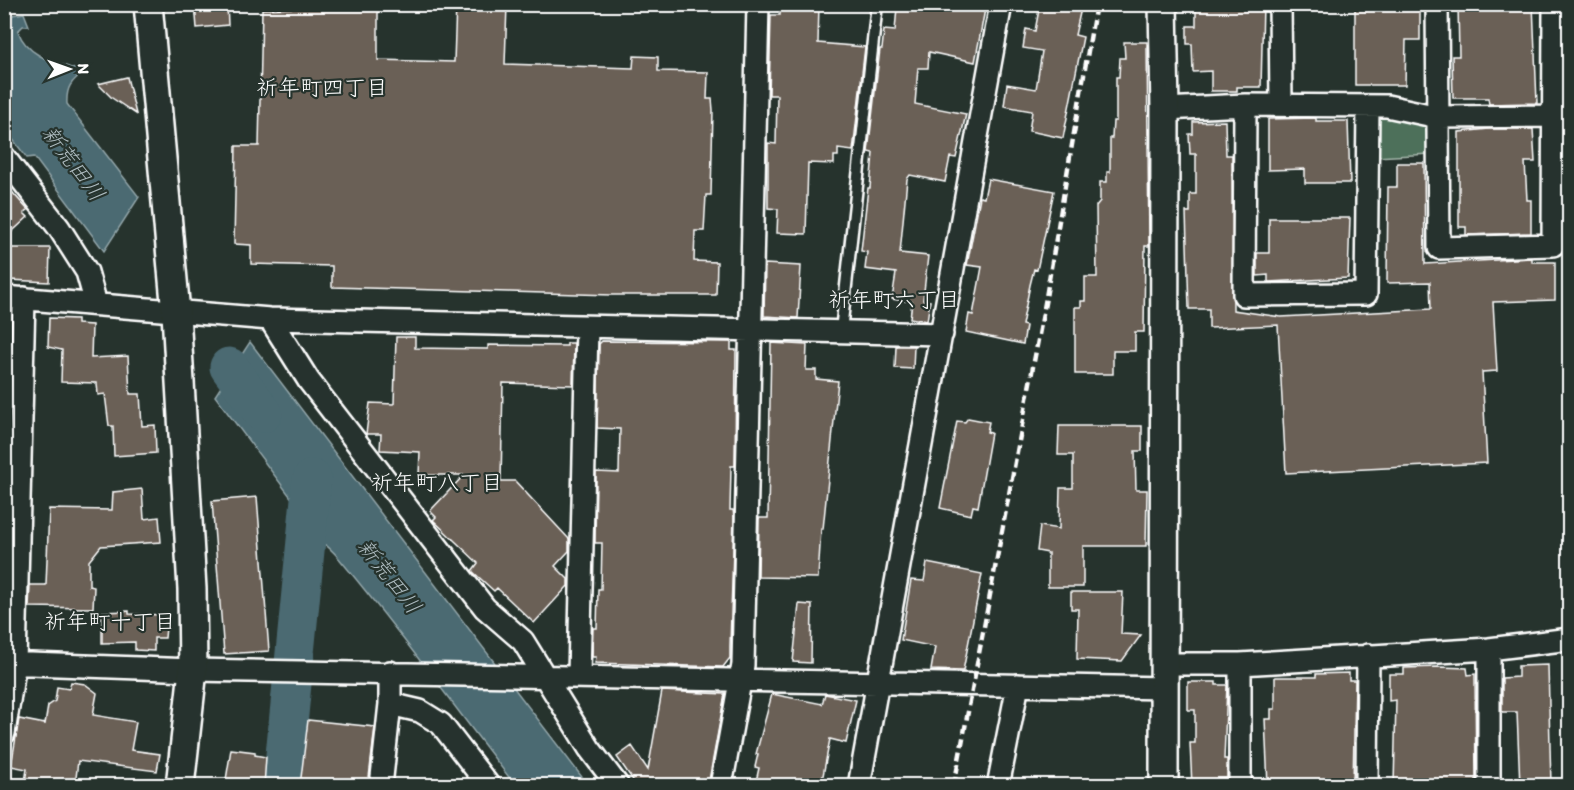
<svg xmlns="http://www.w3.org/2000/svg" width="1574" height="790" viewBox="0 0 1574 790" font-family="Itim,'Klee One',sans-serif">
	<rect width="100%" height="100%" fill="#26332d"/>
	<filter id="ink" filterUnits="userSpaceOnUse"><feTurbulence type="fractalNoise" baseFrequency=".0167" numOctaves="2"/><feDisplacementMap in="SourceGraphic" scale="12" xChannelSelector="R" yChannelSelector="G"/><feConvolveMatrix kernelMatrix="1 2 1 2 8 2 1 2 1" color-interpolation-filters="sRGB"/></filter>
	<g filter="url(#ink)">
		<!-- green -->
		<path fill="#4d6f5a" stroke="#a6b7ac" stroke-width="1.5" d="M 1375,114 L 1432,124 L 1431,154 L 1375,157 Z"/>
		<!-- water -->
		<path fill="#4b6a72" stroke="#93a6aa" stroke-width="1.5" d="M 5,11 L 12,15 L 24,13 L 29,26 L 23,26 L 18,31 C 28,59 59,63 84,72 C 71,81 66,88 67,104 L 139,197 L 104,251 L 34,157 L 27,158 L 5,129 Z
			M 250,342 L 588,785 L 515,785 C 456,709 399,630 337,556 C 320,536 301,533 296,504 L 215,396 Z"/>
		<g fill="none" stroke-linecap="round" stroke-linejoin="round">
			<!-- river -->
			<path stroke="#4b6a72" stroke-width="39" d="M 229,367 L 263,413
				M 282,786 L 312,479"/>
		</g>
		<!-- building -->
		<path fill="#6b6057" stroke="#fff" stroke-width="1.5" d="M 195,4 L 227,4 L 228,25 L 197,28 Z
			M 298,4 L 378,4 L 378,60 L 454,62 L 456,4 L 507,4 L 505,64 L 633,68 L 634,56 L 658,57 L 658,71 L 708,72 L 707,99 L 712,99 L 713,110 L 711,195 L 706,195 L 704,231 L 695,231 L 694,261 L 717,262 L 716,295 L 612,295 L 332,287 L 332,266 L 251,264 L 251,245 L 234,244 L 236,146 L 259,146 L 262,9 L 298,8 Z
			M 780,4 L 819,4 L 818,43 L 865,47 L 853,151 L 838,149 L 838,156 L 834,156 L 834,164 L 808,163 L 806,234 L 777,233 L 778,209 L 768,208 L 768,143 L 776,144 L 777,95 L 769,95 L 771,15 L 780,15 Z
			M 901,4 L 986,4 L 975,62 L 929,52 L 928,68 L 918,68 L 915,104 L 966,114 L 956,158 L 950,157 L 945,182 L 910,175 L 907,179 L 900,253 L 928,256 L 923,300 L 930,301 L 927,321 L 910,318 L 912,302 L 892,299 L 896,273 L 865,269 L 867,252 L 861,251 L 868,188 L 870,188 L 873,153 L 868,152 L 880,49 L 882,49 L 884,30 L 895,31 L 897,7 L 900,7 Z
			M 1040,4 L 1082,4 L 1075,35 L 1083,37 L 1063,138 L 1029,131 L 1032,111 L 1004,106 L 1007,84 L 1036,89 L 1042,51 L 1023,48 L 1026,29 L 1035,31 Z
			M 1196,4 L 1263,4 L 1261,87 L 1237,87 L 1237,91 L 1211,91 L 1211,71 L 1193,72 L 1192,44 L 1187,44 L 1187,26 L 1196,26 Z
			M 1355,4 L 1420,4 L 1420,40 L 1406,40 L 1405,85 L 1355,85 Z
			M 1458,4 L 1533,4 L 1537,103 L 1489,104 L 1488,98 L 1453,98 L 1452,56 L 1459,56 Z
			M 1124,42 L 1147,42 L 1149,246 L 1145,246 L 1144,332 L 1135,332 L 1135,351 L 1113,351 L 1113,374 L 1075,374 L 1075,307 L 1081,307 L 1081,301 L 1085,301 L 1085,277 L 1097,277 L 1096,206 L 1100,201 L 1100,182 L 1107,182 L 1107,172 L 1110,172 L 1110,138 L 1112,138 L 1113,121 L 1116,121 L 1116,77 L 1119,77 L 1120,58 L 1125,58 Z
			M 127,77 L 136,114 L 112,98 L 98,84 Z
			M 1316,118 L 1316,121 L 1348,121 L 1350,183 L 1305,183 L 1305,169 L 1268,170 L 1268,119 Z
			M 1225,121 L 1226,155 L 1232,155 L 1233,310 L 1281,317 L 1431,309 L 1430,282 L 1387,283 L 1388,187 L 1397,187 L 1397,163 L 1424,163 L 1425,264 L 1532,258 L 1532,262 L 1555,262 L 1555,300 L 1493,302 L 1497,371 L 1482,372 L 1487,463 L 1286,473 L 1278,325 L 1209,328 L 1209,309 L 1189,309 L 1186,212 L 1190,212 L 1190,194 L 1196,194 L 1196,154 L 1190,154 L 1189,134 L 1193,134 L 1193,122 Z
			M 1489,129 L 1533,129 L 1535,162 L 1525,162 L 1527,200 L 1531,200 L 1531,233 L 1466,235 L 1466,227 L 1459,227 L 1459,132 Z
			M 988,179 L 1054,191 L 1037,270 L 1034,269 L 1030,285 L 1022,325 L 1026,326 L 1023,344 L 966,332 L 969,314 L 973,315 L 982,267 L 967,265 L 980,197 L 984,198 Z
			M 4,183 L 28,210 L 24,213 L 28,217 L 4,239 Z
			M 1269,218 L 1350,218 L 1348,278 L 1268,282 L 1268,275 L 1257,276 L 1257,253 L 1269,253 Z
			M 4,248 L 50,248 L 49,282 L 10,280 L 10,275 L 4,275 Z
			M 765,264 L 801,266 L 798,318 L 764,316 Z
			M 49,318 L 77,319 L 77,324 L 92,325 L 91,358 L 128,356 L 130,394 L 140,394 L 142,426 L 155,425 L 156,453 L 114,456 L 113,426 L 109,426 L 105,394 L 98,395 L 97,383 L 61,382 L 62,350 L 48,347 Z
			M 396,337 L 415,337 L 415,348 L 488,349 L 488,345 L 567,346 L 567,343 L 574,343 L 573,385 L 503,383 L 501,481 L 515,481 L 569,539 L 569,551 L 555,566 L 568,579 L 568,586 L 534,623 L 497,588 L 494,591 L 472,571 L 478,563 L 433,520 L 436,517 L 430,511 L 464,475 L 419,475 L 420,452 L 380,450 L 381,434 L 366,434 L 370,403 L 394,404 Z
			M 602,341 L 731,342 L 731,350 L 736,350 L 735,466 L 731,466 L 730,510 L 733,510 L 734,517 L 730,646 L 730,658 L 723,667 L 595,663 L 596,657 L 592,657 L 593,628 L 597,628 L 598,589 L 601,589 L 602,543 L 595,543 L 596,472 L 619,473 L 620,429 L 597,428 L 599,344 Z
			M 771,343 L 807,345 L 806,370 L 816,370 L 816,379 L 838,381 L 823,529 L 821,529 L 818,578 L 758,577 L 759,518 L 768,518 Z
			M 896,346 L 914,346 L 913,369 L 895,368 Z
			M 968,418 L 989,422 L 987,432 L 991,433 L 978,507 L 973,506 L 971,515 L 940,508 L 957,421 L 965,422 Z
			M 1059,426 L 1142,426 L 1142,451 L 1135,451 L 1136,490 L 1147,490 L 1146,546 L 1083,546 L 1083,587 L 1048,587 L 1048,553 L 1037,551 L 1040,526 L 1059,529 L 1060,488 L 1073,488 L 1073,455 L 1058,455 Z
			M 142,489 L 144,519 L 159,517 L 161,542 L 101,546 L 89,561 L 89,586 L 94,587 L 93,608 L 29,607 L 30,585 L 46,585 L 49,509 L 112,510 L 113,492 Z
			M 257,497 L 269,651 L 224,654 L 212,501 Z
			M 927,563 L 982,574 L 963,671 L 931,670 L 935,647 L 901,640 L 911,580 L 924,581 Z
			M 1071,592 L 1123,592 L 1121,634 L 1141,635 L 1122,661 L 1077,659 L 1078,609 L 1071,609 Z
			M 799,604 L 812,605 L 811,663 L 793,662 Z
			M 129,611 L 129,614 L 167,615 L 165,638 L 154,638 L 154,651 L 135,650 L 135,642 L 102,643 L 102,612 Z
			M 1548,665 L 1551,786 L 1520,786 L 1517,712 L 1502,712 L 1502,678 L 1518,677 L 1518,666 Z
			M 1439,667 L 1467,668 L 1468,675 L 1475,674 L 1476,786 L 1394,786 L 1396,700 L 1389,701 L 1389,674 L 1404,674 L 1404,668 Z
			M 1349,673 L 1349,680 L 1355,680 L 1353,786 L 1268,786 L 1265,719 L 1271,719 L 1271,709 L 1275,709 L 1275,677 L 1316,677 L 1316,674 Z
			M 71,682 L 85,684 L 97,693 L 93,715 L 136,722 L 131,750 L 160,754 L 157,771 L 78,761 L 75,786 L 39,786 L 25,782 L 27,769 L 11,766 L 19,719 L 45,724 L 48,706 L 55,701 L 57,687 L 69,689 Z
			M 1188,682 L 1216,682 L 1216,685 L 1227,685 L 1224,759 L 1227,759 L 1227,786 L 1192,786 L 1190,743 L 1195,743 L 1195,710 L 1188,710 Z
			M 662,691 L 725,694 L 708,786 L 637,786 L 617,757 L 632,746 L 648,770 Z
			M 772,694 L 822,704 L 825,694 L 856,700 L 846,743 L 830,739 L 821,786 L 755,786 L 759,768 L 755,767 L 758,754 L 756,754 Z
			M 308,720 L 375,727 L 368,786 L 300,786 Z
			M 231,749 L 255,752 L 255,755 L 266,757 L 264,786 L 225,786 Z"/>
		<g fill="none" stroke-linecap="round" stroke-linejoin="round">
			<!-- service casing -->
			<g stroke="#fff" stroke-width="15">
				<path id="service" d="M 841,331 L 877,4"/>
			</g>
			<!-- minor casing -->
			<g stroke="#fff" stroke-width="26">
				<path id="minor" d="M 1280,4 L 1281,105
					M 1437,4 L 1439,248 L 1553,245 L 1554,4
					M 1245,105 L 1244,295 L 1366,294 L 1368,106
					M 1165,109 L 1245,105 L 1387,106 L 1438,117 L 1554,116
					M 4,157 L 59,228 L 87,272 L 96,304
					M 4,297 L 270,319 L 942,334
					M 270,319 L 309,381 L 485,608 L 523,641 L 589,748 L 618,786
					M 1489,649 L 1489,786
					M 4,663 L 193,670 L 1165,688
					M 1165,664 L 1240,664 L 1489,649 L 1570,639
					M 579,676 L 587,327
					M 390,704 L 420,711 L 441,724 L 489,786
					M 4,733 L 15,663 L 24,298
					M 381,786 L 390,704 L 390,672
					M 721,786 L 743,665 L 758,4
					M 859,786 L 1001,4
					M 998,786 L 1018,685
					M 1240,786 L 1240,664
					M 1367,786 L 1368,655"/>
			</g>
			<!-- tertiary casing -->
			<g stroke="#fff" stroke-width="32">
				<path id="tertiary" d="M 148,4 L 176,313 L 192,589 L 193,670 L 180,786
					M 1163,4 L 1165,109 L 1164,786"/>
			</g>
			<!-- service -->
			<use href="#service" stroke="#26332d" stroke-width="10"/>
			<!-- minor -->
			<use href="#minor" stroke="#26332d" stroke-width="21"/>
			<!-- tertiary -->
			<use href="#tertiary" stroke="#26332d" stroke-width="27"/>
			<!-- rail -->
			<path stroke="#fff" stroke-width="4.5" stroke-dasharray="9 4.5" stroke-linecap="butt" d="M 954,786 L 1045,303 L 1096,4"/>
		</g>
	</g>
	<g text-anchor="middle" stroke-width="4.5" stroke-linejoin="round" paint-order="stroke">
		<!-- neighbourhood labels -->
		<g font-size="22" fill="#fff" stroke="#26332d">
			<text x="322" y="95">祈年町四丁目</text>
			<text x="894" y="307">祈年町六丁目</text>
			<text x="437" y="490">祈年町八丁目</text>
			<text x="110" y="629">祈年町十丁目</text>
		</g>
		<!-- water labels -->
		<g font-size="22" font-style="italic" fill="#aebcc0" stroke="#26332d">
			<text transform="translate(74 163) rotate(53)" y="8">新荒田川</text>
			<text transform="translate(390 576) rotate(52)" y="8">新荒田川</text>
		</g>
	</g>
	<!-- margin -->
	<rect width="1574" height="790" fill="none" stroke="#26332d" stroke-width="24"/>
	<rect x="12" y="12" width="1550" height="766" fill="none" stroke="#fff" stroke-width="2" filter="url(#ink)"/>
	<!-- north arrow -->
	<g transform="translate(69 69) rotate(89)" stroke="#26332d" stroke-width="4.5" paint-order="stroke">
	<path d="M0-4.5L10 22L0 15L-10 22Z" fill="#ffffff"/>
	<text y="-9" font-size="16" font-weight="bold" text-anchor="middle" fill="#ffffff">N</text>
	</g>
</svg>
